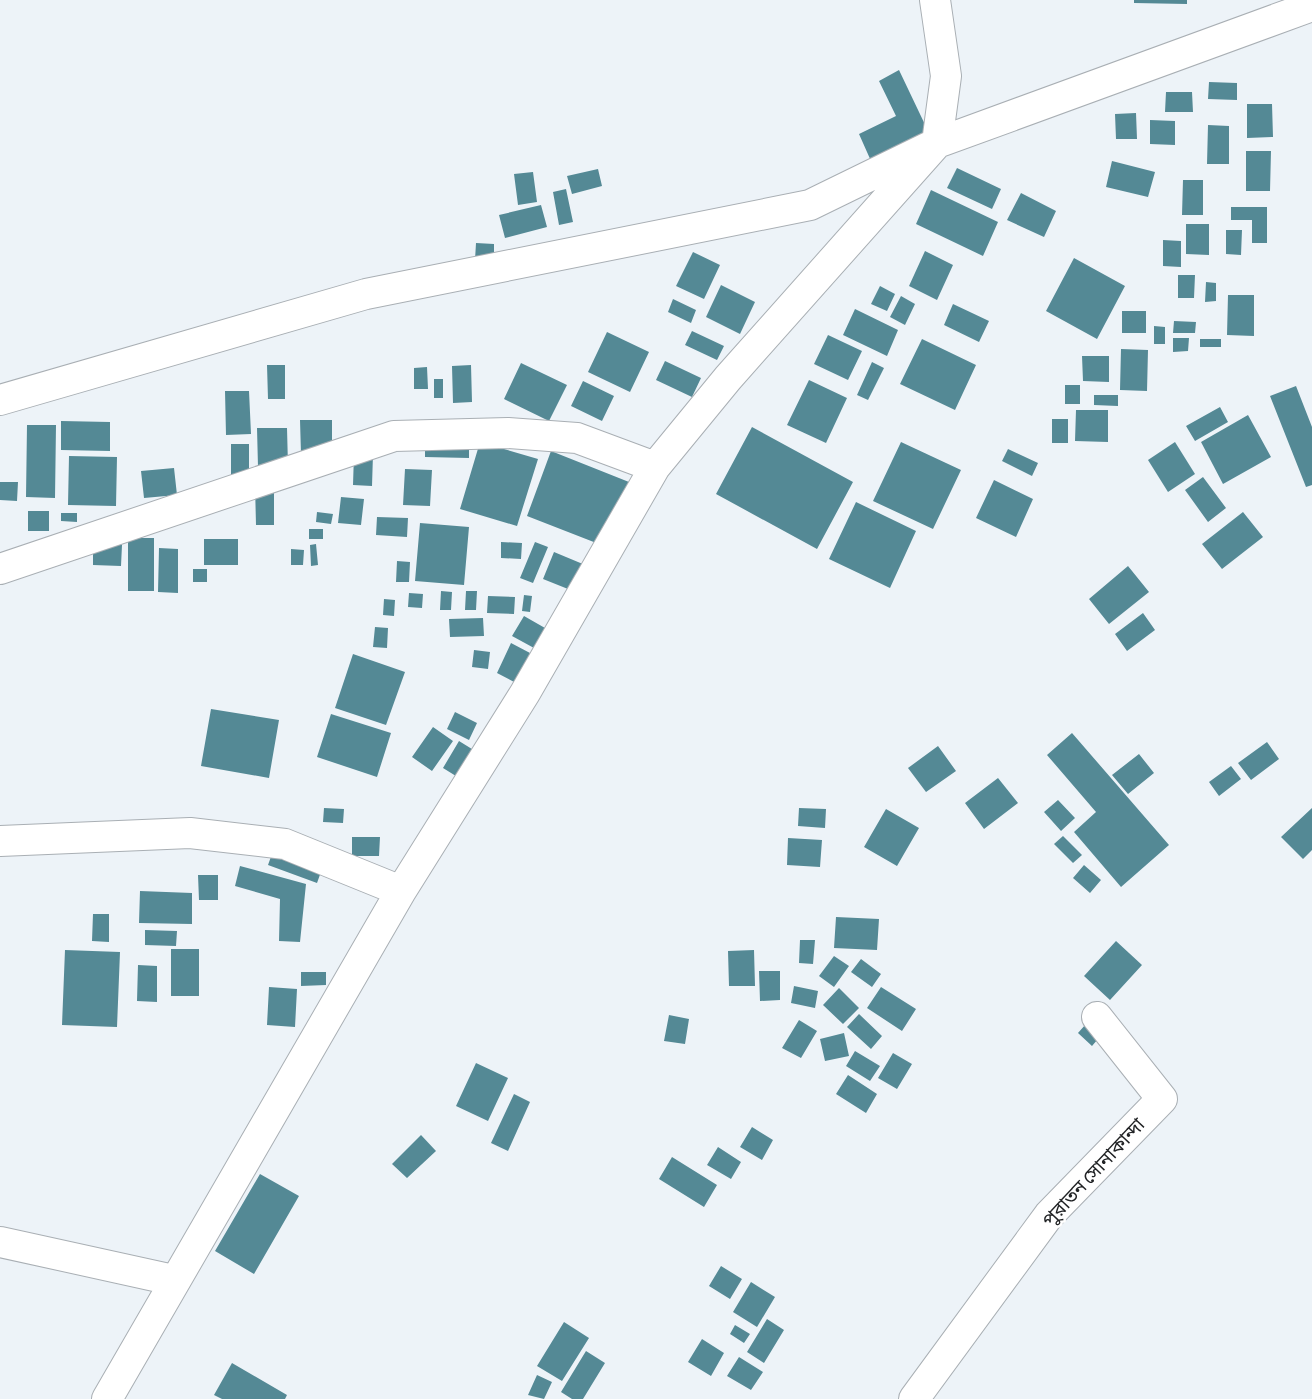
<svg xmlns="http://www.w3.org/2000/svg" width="1312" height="1399" viewBox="0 0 1312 1399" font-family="'Sofia Sans Condensed','Noto Sans Bengali',sans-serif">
	<rect width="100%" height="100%" fill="#edf3f8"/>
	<!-- building -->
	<path fill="#548995" d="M 1134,0 L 1187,0 L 1187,4 L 1134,3 Z
		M 899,70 L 929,133 L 871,161 L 859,134 L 896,116 L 879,81 Z
		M 1209,82 L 1237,83 L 1237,100 L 1208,99 Z
		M 1166,92 L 1192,92 L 1193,112 L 1165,112 Z
		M 1247,104 L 1272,104 L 1273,137 L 1247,138 Z
		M 1136,113 L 1137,139 L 1116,139 L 1115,114 Z
		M 1150,120 L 1175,121 L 1175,145 L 1150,144 Z
		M 1208,125 L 1229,126 L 1229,164 L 1207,164 Z
		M 1246,151 L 1271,151 L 1270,191 L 1246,191 Z
		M 1112,161 L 1155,172 L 1148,197 L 1106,187 Z
		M 957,168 L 1001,189 L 992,209 L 947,188 Z
		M 598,169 L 602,186 L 572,194 L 567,176 Z
		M 533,172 L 537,202 L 518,205 L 514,174 Z
		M 1183,180 L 1203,180 L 1203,215 L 1182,215 Z
		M 566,189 L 573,222 L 559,225 L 553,192 Z
		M 931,190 L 998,222 L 983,256 L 916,224 Z
		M 1021,193 L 1056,211 L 1044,237 L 1007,220 Z
		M 541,205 L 547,227 L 505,238 L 499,215 Z
		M 1231,207 L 1267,207 L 1267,243 L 1252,243 L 1252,220 L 1231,220 Z
		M 1186,224 L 1209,224 L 1209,255 L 1186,254 Z
		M 1226,230 L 1242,230 L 1241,255 L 1226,254 Z
		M 1163,240 L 1181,241 L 1181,267 L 1163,266 Z
		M 476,243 L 494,244 L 494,260 L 475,260 Z
		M 925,251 L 953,265 L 937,300 L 909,286 Z
		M 693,252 L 720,265 L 704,299 L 676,286 Z
		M 1074,258 L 1125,286 L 1097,339 L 1046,311 Z
		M 1178,275 L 1195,275 L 1194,298 L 1178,298 Z
		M 1206,282 L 1216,283 L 1216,301 L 1205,302 Z
		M 721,285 L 755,302 L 740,334 L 706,317 Z
		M 880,286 L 895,294 L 887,311 L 871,304 Z
		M 1228,295 L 1254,295 L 1254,336 L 1227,335 Z
		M 901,296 L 915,304 L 905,325 L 890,317 Z
		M 673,299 L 696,310 L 691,323 L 668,312 Z
		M 953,304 L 989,321 L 979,342 L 944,325 Z
		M 855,309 L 898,330 L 887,356 L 843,335 Z
		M 1122,311 L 1146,311 L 1146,333 L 1122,333 Z
		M 1174,321 L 1196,322 L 1195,333 L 1173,333 Z
		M 1154,326 L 1165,327 L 1165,344 L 1154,344 Z
		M 692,331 L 724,346 L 717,360 L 685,345 Z
		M 607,332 L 649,352 L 630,392 L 588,372 Z
		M 828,335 L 862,351 L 848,380 L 814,364 Z
		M 1173,338 L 1189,338 L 1188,351 L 1173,352 Z
		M 922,339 L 976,365 L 955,410 L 900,384 Z
		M 1200,339 L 1221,339 L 1221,347 L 1200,347 Z
		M 1121,349 L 1148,350 L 1147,391 L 1120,390 Z
		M 1082,356 L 1109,356 L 1109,382 L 1083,381 Z
		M 665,361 L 701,378 L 692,397 L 656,380 Z
		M 872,362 L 884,368 L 868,400 L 857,395 Z
		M 521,363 L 567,385 L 549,421 L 504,399 Z
		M 267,365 L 285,365 L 285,399 L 268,399 Z
		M 471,365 L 472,402 L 453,403 L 452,366 Z
		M 427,367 L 428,389 L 414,389 L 414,368 Z
		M 434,379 L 443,379 L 443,398 L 434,398 Z
		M 809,380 L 847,398 L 826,443 L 787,425 Z
		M 583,381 L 614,396 L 602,421 L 571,406 Z
		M 1065,385 L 1080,385 L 1080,404 L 1065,404 Z
		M 1296,386 L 1312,427 L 1312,485 L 1306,487 L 1270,396 Z
		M 225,391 L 249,391 L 251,434 L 226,435 Z
		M 1094,395 L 1118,395 L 1118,406 L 1094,405 Z
		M 1220,407 L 1228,422 L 1195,441 L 1186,426 Z
		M 1076,410 L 1108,410 L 1108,442 L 1075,441 Z
		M 1248,415 L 1271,457 L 1223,484 L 1201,442 Z
		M 1052,419 L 1068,419 L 1068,443 L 1052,443 Z
		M 300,420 L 332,420 L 332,453 L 301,454 Z
		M 61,421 L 110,422 L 110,451 L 61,450 Z
		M 27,425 L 56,425 L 55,498 L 26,497 Z
		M 752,427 L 853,482 L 817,549 L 716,494 Z
		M 257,428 L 287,428 L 288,466 L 258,467 Z
		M 425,441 L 469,442 L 469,458 L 425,457 Z
		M 480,442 L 538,459 L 517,526 L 460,509 Z
		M 901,442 L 961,470 L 933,529 L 873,501 Z
		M 1175,442 L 1195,474 L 1168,492 L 1148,460 Z
		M 231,444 L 249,444 L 249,477 L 231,477 Z
		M 1008,449 L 1038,463 L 1032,476 L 1002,461 Z
		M 551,451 L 629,482 L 604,546 L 527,516 Z
		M 354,454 L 373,454 L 372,486 L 353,485 Z
		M 69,456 L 117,457 L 116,506 L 68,505 Z
		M 174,468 L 177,495 L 144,498 L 141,471 Z
		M 405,469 L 432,470 L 430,506 L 403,505 Z
		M 1203,477 L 1226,508 L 1208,522 L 1185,490 Z
		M 994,480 L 1033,499 L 1016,537 L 976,518 Z
		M 0,482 L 18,482 L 17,501 L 0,500 Z
		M 255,485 L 274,485 L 274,525 L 256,525 Z
		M 341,497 L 364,499 L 361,525 L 338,523 Z
		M 856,502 L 916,531 L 890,588 L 829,559 Z
		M 28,511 L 49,511 L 49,531 L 28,531 Z
		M 317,512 L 333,514 L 331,524 L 316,522 Z
		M 1243,512 L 1263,537 L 1222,569 L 1202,544 Z
		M 61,513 L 77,513 L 77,522 L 61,521 Z
		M 377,517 L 408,518 L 407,537 L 376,535 Z
		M 420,523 L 469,527 L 464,585 L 415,581 Z
		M 309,529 L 323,529 L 323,539 L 309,539 Z
		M 128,538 L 154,538 L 154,591 L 128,591 Z
		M 204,539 L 238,539 L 238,565 L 204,565 Z
		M 501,542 L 522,543 L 521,559 L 501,558 Z
		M 535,542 L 548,547 L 533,583 L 520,578 Z
		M 93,544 L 122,545 L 121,566 L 93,565 Z
		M 316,544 L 318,565 L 311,566 L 310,545 Z
		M 159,548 L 178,549 L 178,593 L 158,592 Z
		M 291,549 L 304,550 L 303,565 L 291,565 Z
		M 554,552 L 590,567 L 578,593 L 543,579 Z
		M 397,561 L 410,562 L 409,582 L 396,582 Z
		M 1128,566 L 1149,592 L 1109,624 L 1089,599 Z
		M 193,569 L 207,569 L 207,582 L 193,582 Z
		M 441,591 L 452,592 L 451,610 L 440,610 Z
		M 466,591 L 477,591 L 476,610 L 465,610 Z
		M 409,593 L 423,594 L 422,608 L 408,607 Z
		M 524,595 L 532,596 L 530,612 L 522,611 Z
		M 488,596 L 515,597 L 514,614 L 487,613 Z
		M 384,599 L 395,600 L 394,616 L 383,615 Z
		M 1143,613 L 1155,630 L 1127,651 L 1115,634 Z
		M 524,616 L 545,628 L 534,648 L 512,636 Z
		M 483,618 L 484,636 L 450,637 L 449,619 Z
		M 375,627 L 388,628 L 387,648 L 373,647 Z
		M 511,643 L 530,653 L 516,683 L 497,673 Z
		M 474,650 L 490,652 L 488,669 L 472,667 Z
		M 353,654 L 405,672 L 386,725 L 335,708 Z
		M 211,709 L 279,720 L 269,778 L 201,766 Z
		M 455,712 L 477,723 L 469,740 L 447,729 Z
		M 331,714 L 391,733 L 377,777 L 317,757 Z
		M 433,727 L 453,741 L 432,771 L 412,757 Z
		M 1072,733 L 1169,845 L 1121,887 L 1074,832 L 1096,812 L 1047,755 Z
		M 459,741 L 480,754 L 464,781 L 443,768 Z
		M 1267,742 L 1279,759 L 1251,780 L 1238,763 Z
		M 938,746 L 956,771 L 926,792 L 908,768 Z
		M 1139,754 L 1154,773 L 1128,794 L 1112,775 Z
		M 1231,766 L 1241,779 L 1219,796 L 1209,782 Z
		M 998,778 L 1018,803 L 984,829 L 965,803 Z
		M 1058,800 L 1075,818 L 1061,831 L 1044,812 Z
		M 324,808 L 344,809 L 343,823 L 323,822 Z
		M 799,808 L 826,809 L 825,828 L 798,826 Z
		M 1312,808 L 1312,850 L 1303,859 L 1281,837 Z
		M 886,809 L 919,828 L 897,866 L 864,847 Z
		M 1063,836 L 1082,855 L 1073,863 L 1054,844 Z
		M 352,837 L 380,837 L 379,856 L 352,856 Z
		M 788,838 L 822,840 L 820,867 L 787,865 Z
		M 273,851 L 322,869 L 317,883 L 268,865 Z
		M 1084,865 L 1101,880 L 1090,893 L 1073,878 Z
		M 240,866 L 306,884 L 300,942 L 279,941 L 280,899 L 235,886 Z
		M 198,875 L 218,875 L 218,900 L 199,900 Z
		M 140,891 L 192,893 L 192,924 L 139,923 Z
		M 93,914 L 109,914 L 109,942 L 92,941 Z
		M 836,917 L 879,919 L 877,950 L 834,948 Z
		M 145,930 L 177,931 L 176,946 L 145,945 Z
		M 800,940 L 815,940 L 813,964 L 799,963 Z
		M 1116,941 L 1142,965 L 1110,1000 L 1084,976 Z
		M 171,949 L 199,949 L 199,996 L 171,996 Z
		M 65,950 L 120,952 L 117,1027 L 62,1025 Z
		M 754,950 L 755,986 L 729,986 L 728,951 Z
		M 834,956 L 849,966 L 834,987 L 819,976 Z
		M 861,959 L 881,974 L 872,987 L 851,972 Z
		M 138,965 L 157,966 L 157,1002 L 137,1001 Z
		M 759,971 L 780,971 L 780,1000 L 760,1001 Z
		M 301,972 L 326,972 L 326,985 L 301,986 Z
		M 794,986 L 818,991 L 815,1008 L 791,1003 Z
		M 269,987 L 297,989 L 295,1027 L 267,1025 Z
		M 881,987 L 916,1009 L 902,1031 L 867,1008 Z
		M 839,988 L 859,1008 L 843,1024 L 823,1005 Z
		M 1101,1007 L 1115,1019 L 1092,1046 L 1078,1033 Z
		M 859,1014 L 882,1036 L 871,1049 L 847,1027 Z
		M 669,1015 L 689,1019 L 685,1044 L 664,1041 Z
		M 799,1020 L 817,1031 L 801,1058 L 782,1048 Z
		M 844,1033 L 849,1056 L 825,1061 L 820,1039 Z
		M 855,1051 L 880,1066 L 870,1081 L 846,1066 Z
		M 893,1053 L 912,1064 L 897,1089 L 878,1078 Z
		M 476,1063 L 508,1078 L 488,1121 L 456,1106 Z
		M 848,1075 L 877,1094 L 866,1113 L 836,1094 Z
		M 514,1094 L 530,1102 L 508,1151 L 491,1143 Z
		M 752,1127 L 773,1140 L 762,1160 L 740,1147 Z
		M 421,1135 L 436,1151 L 407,1178 L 392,1164 Z
		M 718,1147 L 741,1162 L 731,1179 L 707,1165 Z
		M 672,1157 L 717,1185 L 704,1207 L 659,1179 Z
		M 260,1174 L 299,1196 L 254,1274 L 215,1251 Z
		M 721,1266 L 742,1279 L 730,1299 L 709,1286 Z
		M 751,1282 L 775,1297 L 757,1327 L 733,1312 Z
		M 767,1319 L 784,1330 L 764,1363 L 747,1352 Z
		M 564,1322 L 589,1338 L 562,1381 L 537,1366 Z
		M 735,1325 L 750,1334 L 744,1343 L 730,1334 Z
		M 702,1339 L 724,1353 L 711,1376 L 688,1362 Z
		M 586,1351 L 605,1363 L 583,1399 L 572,1399 L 561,1392 Z
		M 739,1357 L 763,1372 L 751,1390 L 727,1376 Z
		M 232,1363 L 287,1395 L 285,1399 L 222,1399 L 214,1395 Z
		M 537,1375 L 552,1382 L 544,1399 L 528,1395 Z"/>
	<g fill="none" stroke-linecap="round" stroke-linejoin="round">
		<!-- street casing -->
		<g stroke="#a9afb4" stroke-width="32">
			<path id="street" d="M 0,400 L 366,294 L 810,205 L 937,143 L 946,76 L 935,0
				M 0,569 L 394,436 L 508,433 L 577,438 L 655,467
				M 0,841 L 190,833 L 285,844 L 401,891
				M 0,1242 L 173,1280
				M 107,1399 L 401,891 L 525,693 L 655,467 L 728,378 L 937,143 L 1312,6
				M 914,1399 L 1049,1215 L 1162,1099 L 1097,1017"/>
		</g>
		<!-- street -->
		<use href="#street" stroke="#fff" stroke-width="30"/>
	</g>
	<g text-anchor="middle" stroke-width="5" stroke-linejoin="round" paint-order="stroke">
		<!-- street labels -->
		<g font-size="19" fill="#202224" stroke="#fff">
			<text transform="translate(1093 1172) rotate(-47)" y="7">পুরাতন সোনাকান্দা</text>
		</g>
	</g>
</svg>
